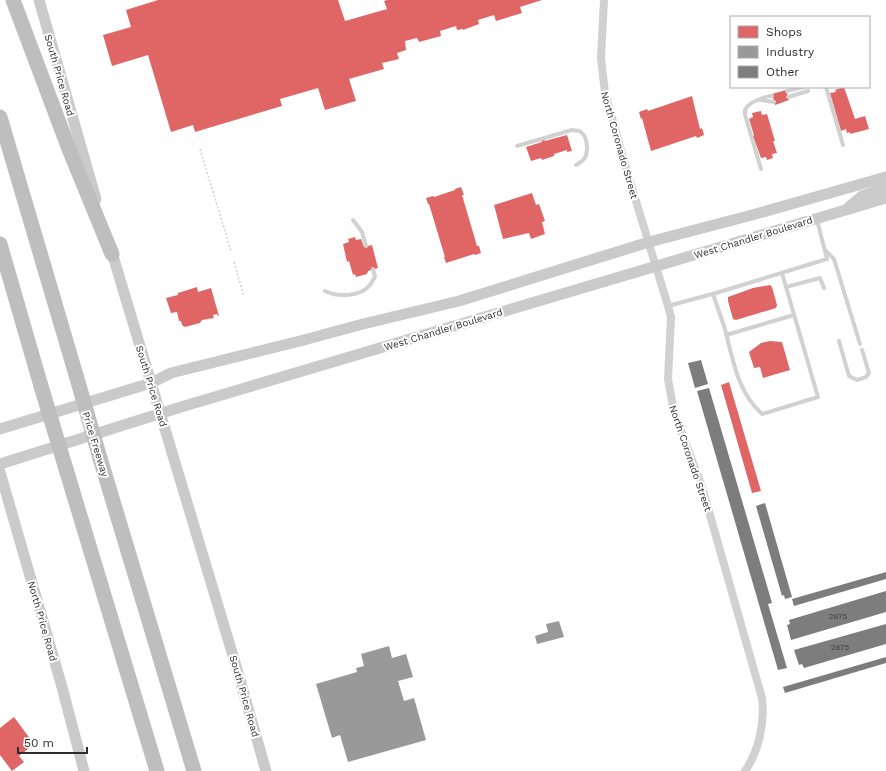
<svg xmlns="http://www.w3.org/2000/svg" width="886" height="771" viewBox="0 0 886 771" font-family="'Work Sans',sans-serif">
	<rect width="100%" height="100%" fill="#fff"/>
	<!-- shops -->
	<path fill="#e06666" d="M 158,0 L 338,0 L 345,21 L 387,9 L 384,1 L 387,0 L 542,0 L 520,7 L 522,13 L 496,21 L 494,15 L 478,20 L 479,24 L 463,30 L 463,29 L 457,30 L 456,26 L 440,31 L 441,36 L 419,42 L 417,38 L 405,41 L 406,50 L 397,53 L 399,59 L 382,63 L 384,69 L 349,79 L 356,101 L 325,110 L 318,88 L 280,99 L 282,106 L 195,132 L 193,125 L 171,132 L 148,55 L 112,66 L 103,35 L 131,27 L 126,10 Z
		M 844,87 L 855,119 L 865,116 L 869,129 L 850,134 L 850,132 L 847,133 L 846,129 L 841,131 L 830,93 L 836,92 L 835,90 Z
		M 786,90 L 789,100 L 775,105 L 772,94 Z
		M 692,96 L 700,129 L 702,128 L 704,135 L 697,138 L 696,136 L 651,151 L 642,118 L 641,119 L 639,112 L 647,109 L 648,111 Z
		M 761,111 L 762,115 L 767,114 L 775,141 L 773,141 L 777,153 L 772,154 L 773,158 L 767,160 L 766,157 L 761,158 L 753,136 L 754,135 L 749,119 L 753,117 L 752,113 Z
		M 567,135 L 572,151 L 567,152 L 567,150 L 554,154 L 554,156 L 542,160 L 541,158 L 531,161 L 526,147 L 542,142 L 541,140 L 544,139 L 545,141 Z
		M 461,187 L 464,195 L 462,195 L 477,246 L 479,246 L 481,253 L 475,255 L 474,254 L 446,263 L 444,257 L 445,257 L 429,204 L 428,204 L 426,198 L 433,196 L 434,197 L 455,190 L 455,189 Z
		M 532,193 L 536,205 L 539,204 L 545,221 L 542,222 L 545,234 L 531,239 L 529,233 L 503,239 L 494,205 Z
		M 355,237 L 356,240 L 361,239 L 364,247 L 372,245 L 378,268 L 368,271 L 367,274 L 356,277 L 355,274 L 353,275 L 349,261 L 347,262 L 343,244 L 349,242 L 348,239 Z
		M 770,285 L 772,287 L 777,305 L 776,308 L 736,320 L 733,319 L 728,301 L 728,297 L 753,288 Z
		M 197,287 L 198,292 L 211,288 L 219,316 L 218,316 L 217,314 L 213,315 L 214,318 L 202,320 L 200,323 L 185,327 L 182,325 L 181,321 L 179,321 L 177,312 L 171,313 L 166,298 L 178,295 L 178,293 Z
		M 770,341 L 782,342 L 790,370 L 763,378 L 760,367 L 754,368 L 749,352 L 761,343 Z
		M 729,382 L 761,491 L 752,493 L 721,385 Z
		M 14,717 L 34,744 L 19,756 L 24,762 L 12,771 L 0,755 L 0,728 Z"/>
	<!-- industry -->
	<path fill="#999" d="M 559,621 L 564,637 L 537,644 L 535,636 L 548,632 L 546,624 Z
		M 389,646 L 392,658 L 406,654 L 413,677 L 398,681 L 404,701 L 414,698 L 426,740 L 348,762 L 340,735 L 332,738 L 316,684 L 357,672 L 356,668 L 364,666 L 361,654 Z"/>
	<!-- building -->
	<path fill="#7d7d7d" d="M 701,360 L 708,384 L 695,388 L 688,363 Z
		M 709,388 L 772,603 L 768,604 L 787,668 L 778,670 L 697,391 Z
		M 765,503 L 792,597 L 785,599 L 784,595 L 782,596 L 756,506 Z
		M 886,572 L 886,579 L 794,606 L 792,599 Z
		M 886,591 L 886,612 L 791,640 L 787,625 L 790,624 L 789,620 Z
		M 886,624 L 886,644 L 804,668 L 802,664 L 799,665 L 794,650 Z
		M 886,657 L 886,663 L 785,693 L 783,687 Z"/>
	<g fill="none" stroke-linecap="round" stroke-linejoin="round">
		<!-- path -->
		<path stroke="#cfcfcf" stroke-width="1.5" stroke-dasharray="2 2" stroke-linecap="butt" d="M 200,149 L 231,251
			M 234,262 L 244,297"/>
		<!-- lane -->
		<path stroke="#d1d1d1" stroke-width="4" d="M 826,87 L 843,145
			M 787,91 L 803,87
			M 788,97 L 808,91
			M 761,100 L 774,102
			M 517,146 L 572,130 C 574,131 577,130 579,131 C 588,135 589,152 584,159 C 582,162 579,163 576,165
			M 761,169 L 745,115 L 745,110 C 746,108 747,106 749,105 C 751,102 769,95 772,96
			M 353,220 L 362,232 L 366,246
			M 825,250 L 834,259 L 860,344
			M 786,287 L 820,278 L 824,288
			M 325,291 C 337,297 361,297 370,285 C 372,283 373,279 375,277 L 373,269
			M 713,294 C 717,306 721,317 725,329 C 733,360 737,391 762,414 L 818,397 L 782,273
			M 668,306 L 716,293 L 827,259 L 817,220
			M 726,335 L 794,315
			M 839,341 L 849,376 L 857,380 L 866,377 L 869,373 L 862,350"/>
		<!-- street -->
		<path stroke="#d1d1d1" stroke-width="8" d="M 604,0 L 601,58 L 605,93 L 628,175 L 668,306 L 671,317 L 668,379 L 674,412 L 702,487 L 762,698 C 765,722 759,751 745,771"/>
		<!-- secondary -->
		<path stroke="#cacaca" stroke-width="11" d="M 39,0 L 96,199
			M 849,207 L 862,196 L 886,188
			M 110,246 L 234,659 L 266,771
			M 0,429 L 151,383 L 171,373 L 300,341 L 363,324 L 459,301 L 649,242 L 752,215 L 886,177
			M 0,464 L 181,407 L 886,198
			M 0,472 L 62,687 L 84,771"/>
		<!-- highway -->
		<path stroke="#bebebe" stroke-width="15" d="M 13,0 L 69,149 L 112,254
			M 0,117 L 76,375
			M 0,244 L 41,386
			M 100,458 L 194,771
			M 66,469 L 157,771"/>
		<!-- highway-bridge -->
		<path stroke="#bebebe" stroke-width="15" d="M 76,375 L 100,458
			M 41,386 L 66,469"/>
	</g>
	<g text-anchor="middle" stroke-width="4" stroke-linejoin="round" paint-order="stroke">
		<!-- number labels -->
		<g font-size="8" fill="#404040">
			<text x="838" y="619">2875</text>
			<text x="840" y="650">2875</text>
		</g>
		<!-- street labels -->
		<g font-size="10" fill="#2c2c2c" stroke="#fff">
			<text transform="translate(60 75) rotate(74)" y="4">South Price Road</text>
			<text transform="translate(620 145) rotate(74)" y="4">North Coronado Street</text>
			<text transform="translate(753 237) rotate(-17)" y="4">West Chandler Boulevard</text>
			<text transform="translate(443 329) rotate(-17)" y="4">West Chandler Boulevard</text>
			<text transform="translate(152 386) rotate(73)" y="4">South Price Road</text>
			<text transform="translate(96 444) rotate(73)" y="4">Price Freeway</text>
			<text transform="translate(691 458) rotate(71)" y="4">North Coronado Street</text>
			<text transform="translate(43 621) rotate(74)" y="4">North Price Road</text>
			<text transform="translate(245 696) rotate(74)" y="4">South Price Road</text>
		</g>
	</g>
	<!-- legend -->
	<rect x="730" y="16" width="140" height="72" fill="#ffffff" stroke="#ababab"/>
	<rect x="738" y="26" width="20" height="12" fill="#e06666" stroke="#ababab"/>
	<text x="766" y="36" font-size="12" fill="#2c2c2c">Shops</text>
	<rect x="738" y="46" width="20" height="12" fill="#999999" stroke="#ababab"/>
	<text x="766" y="56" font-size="12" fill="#2c2c2c">Industry</text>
	<rect x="738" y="66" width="20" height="12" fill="#7d7d7d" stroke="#ababab"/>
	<text x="766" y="76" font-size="12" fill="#2c2c2c">Other</text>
	<!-- scale -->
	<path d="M18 747v6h69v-6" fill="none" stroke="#2c2c2c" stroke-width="2"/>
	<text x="24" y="747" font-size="12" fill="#2c2c2c" stroke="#ffffff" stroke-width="3" paint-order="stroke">50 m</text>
</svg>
